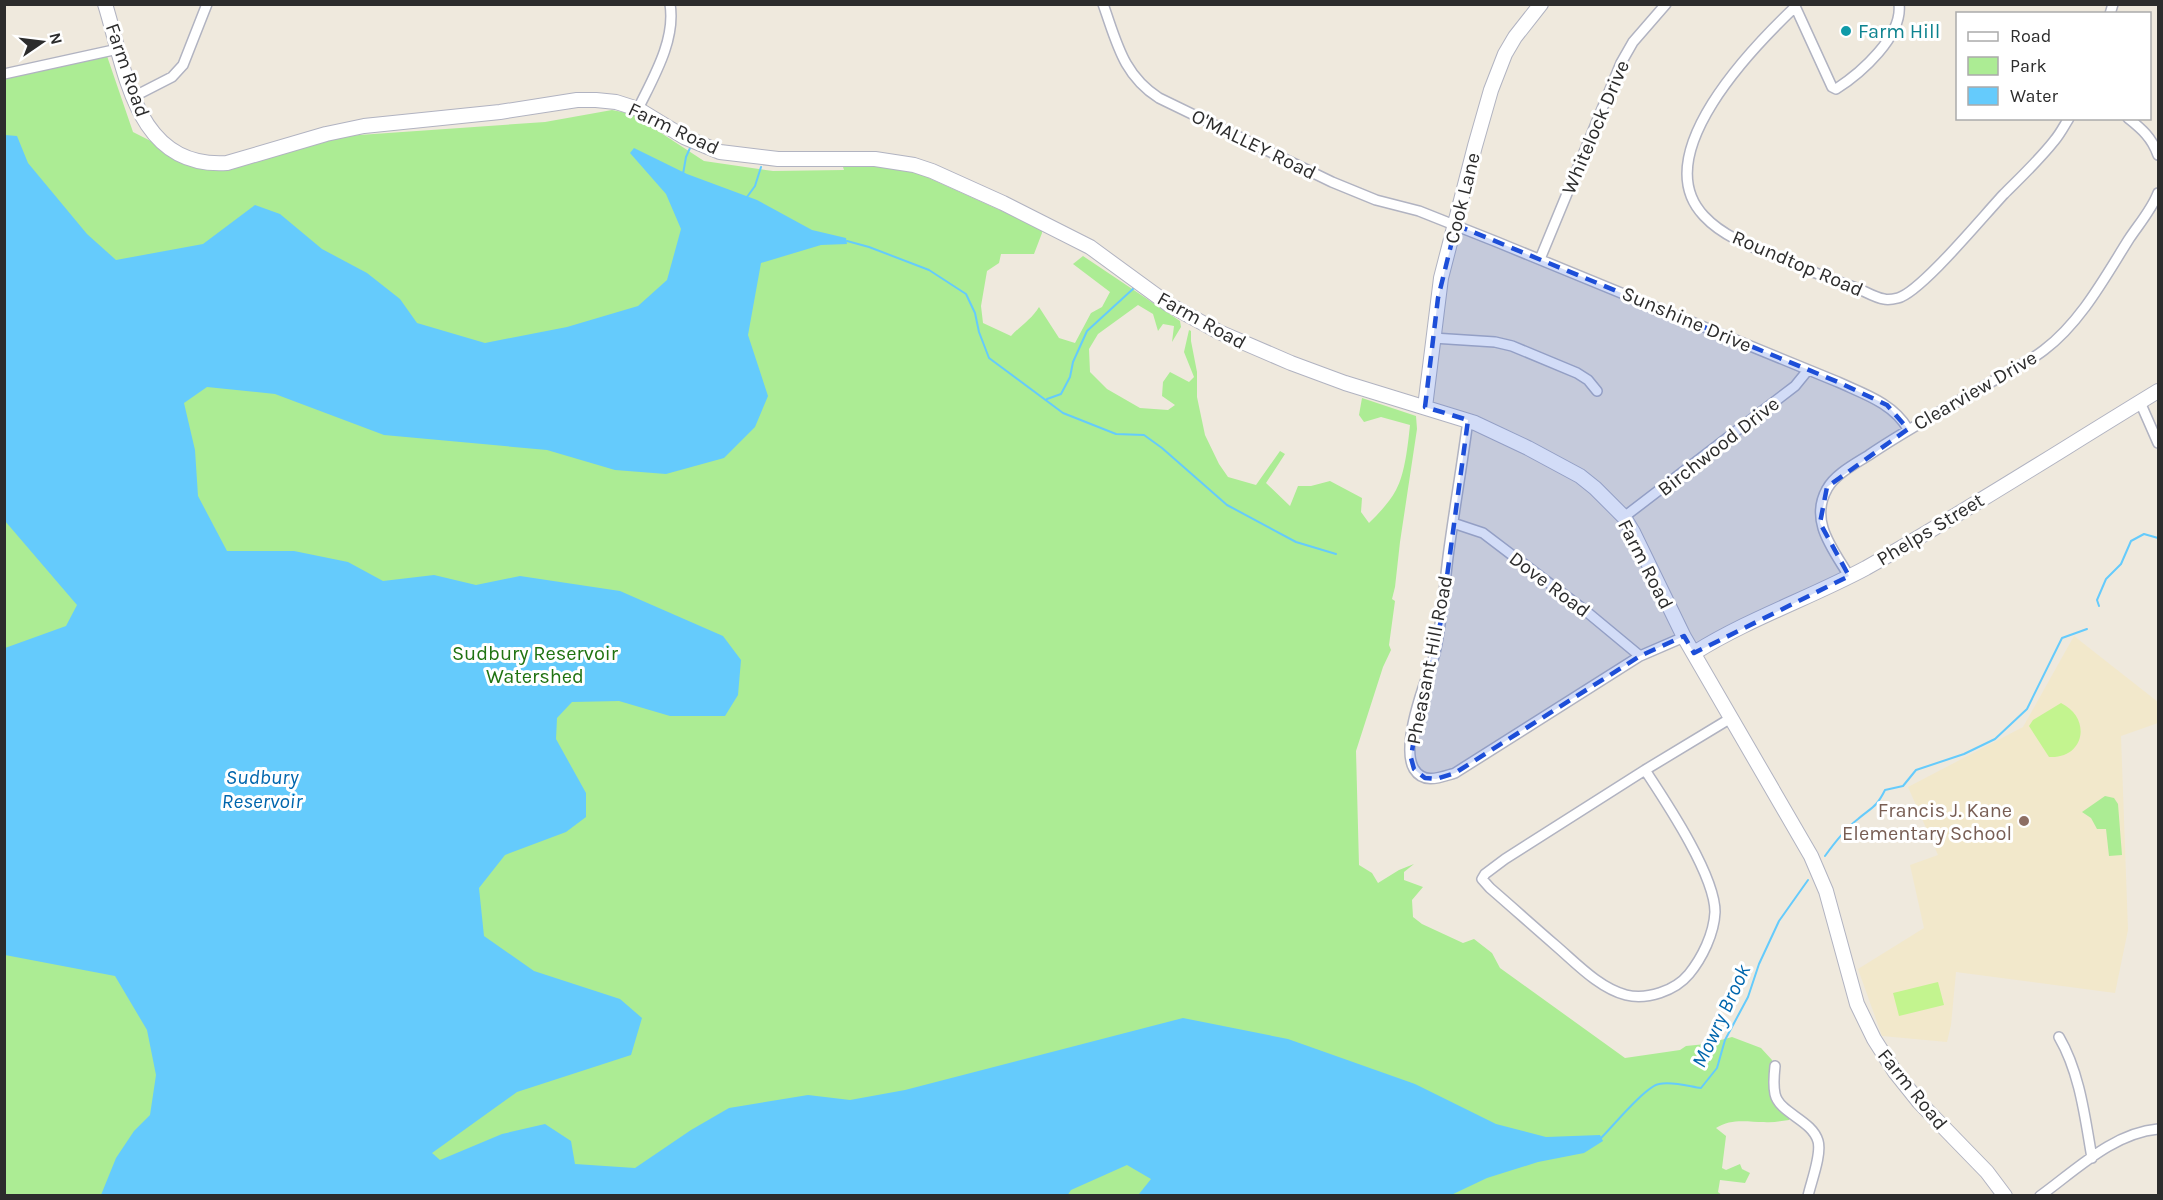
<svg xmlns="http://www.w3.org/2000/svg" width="2163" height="1200" viewBox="0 0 2163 1200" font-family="Karla,sans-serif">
	<rect width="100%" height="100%" fill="#efe9dd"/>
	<!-- education -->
	<path fill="#f2e8cb" d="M 2074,636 L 2158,702 L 2158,723 L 2121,736 L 2128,930 L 2115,993 L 1956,972 L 1951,1025 L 1947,1042 L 1882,1036 L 1858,969 L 1924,928 L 1910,865 L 1938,855 L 1908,787 L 2023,727 Z"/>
	<!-- green -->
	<path fill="#acec94" d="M 107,56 L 133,132 L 198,165 L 263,159 L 345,136 L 545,122 L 612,110 L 632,114 L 704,161 L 773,171 L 844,170 L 843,167 L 887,167 L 920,174 L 1042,229 L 1042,233 L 1034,254 L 1001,254 L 999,263 L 987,271 L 981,306 L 983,323 L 1011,336 C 1020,326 1032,319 1039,307 L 1059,338 L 1075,343 L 1091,313 L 1102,307 L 1110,292 L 1073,264 L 1083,256 L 1180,321 L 1181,327 L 1172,342 L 1174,326 L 1163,324 L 1158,331 L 1153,314 L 1138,305 L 1098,334 L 1089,349 L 1090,372 L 1107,389 L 1140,408 L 1168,410 L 1175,405 L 1162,396 L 1163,382 L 1170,372 L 1189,382 L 1194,377 L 1184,352 L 1189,330 L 1191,331 L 1191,341 L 1197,372 L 1197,397 L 1205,435 L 1219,464 L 1228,477 L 1256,485 L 1280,451 L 1285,454 L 1266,483 L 1290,506 L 1298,486 L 1311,486 L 1330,481 L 1362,498 L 1361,512 L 1369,523 C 1379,513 1389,503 1396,490 C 1405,474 1408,444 1410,425 L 1381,417 L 1364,422 L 1359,415 L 1362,398 L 1416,416 L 1417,429 L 1400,542 L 1395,587 L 1392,599 L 1395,601 L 1389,645 L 1391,650 L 1383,667 L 1356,751 L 1359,865 L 1372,873 L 1378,883 L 1399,870 L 1414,864 L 1404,872 L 1404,880 L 1423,887 L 1412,900 L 1413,917 L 1422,924 L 1463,943 L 1474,939 L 1492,953 L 1500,968 L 1625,1058 L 1680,1050 L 1686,1046 L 1706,1044 L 1732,1037 L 1761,1048 L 1772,1060 L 1770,1086 L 1773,1103 L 1790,1114 L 1789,1120 C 1781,1121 1773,1123 1764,1122 C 1748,1122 1731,1118 1716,1128 L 1726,1136 L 1722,1168 L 1726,1170 L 1740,1164 L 1742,1169 L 1750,1173 L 1745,1183 L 1720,1180 L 1718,1192 L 1723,1196 L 5,1195 L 4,79 Z
		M 2105,796 L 2114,798 L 2118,804 L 2122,855 L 2109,856 L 2106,829 L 2097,829 L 2091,818 L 2082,812 Z"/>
	<!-- pitch -->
	<path fill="#c3f48f" d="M 2061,703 C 2092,718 2085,759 2049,757 L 2029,726 L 2033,720 Z
		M 1938,982 L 1944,1005 L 1899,1016 L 1893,993 Z"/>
	<!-- water -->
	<path fill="#65cbfc" d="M 5,135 L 17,136 L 28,163 L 87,234 L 116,260 L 203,244 L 255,205 L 280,214 L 322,249 L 367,273 L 400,299 L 417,323 L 485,343 L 567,327 L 638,306 L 667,280 L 681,229 L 666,194 L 630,153 L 634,148 L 687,174 L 757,200 L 812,230 L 846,238 L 847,244 L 821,245 L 761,263 L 748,335 L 768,396 L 755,427 L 724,458 L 666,474 L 615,470 L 547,450 L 384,435 L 275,394 L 207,387 L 184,403 L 195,450 L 198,496 L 227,551 L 294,551 L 348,562 L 383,581 L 434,575 L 476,585 L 520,576 L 620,591 L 723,636 L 741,660 L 738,695 L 725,716 L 670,716 L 619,701 L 572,702 L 557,718 L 556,739 L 586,793 L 586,817 L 566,832 L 505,855 L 479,888 L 484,936 L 534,971 L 620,999 L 642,1018 L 631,1055 L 517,1092 L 432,1153 L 440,1160 L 502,1134 L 545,1124 L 571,1141 L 575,1164 L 635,1168 L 691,1130 L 729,1108 L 808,1095 L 850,1100 L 905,1090 L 1183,1018 L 1288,1039 L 1415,1084 L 1496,1124 L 1546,1137 L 1600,1135 L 1603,1141 L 1584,1153 L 1538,1162 L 1487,1178 L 1449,1196 L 1134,1195 L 1139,1194 L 1151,1179 L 1127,1165 L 1071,1190 L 1067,1196 L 101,1195 L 116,1158 L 134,1131 L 150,1115 L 156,1075 L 147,1030 L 115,976 L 5,955 L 5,648 L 66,626 L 77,605 L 5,521 Z"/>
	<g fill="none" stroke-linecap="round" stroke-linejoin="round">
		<!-- stream -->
		<path stroke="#65cbfc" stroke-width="2" d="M 683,174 L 686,157 L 690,148
			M 747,197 L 755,186 L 761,167
			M 847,241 L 869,247 L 929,270 L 966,294 L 975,313 L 979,332 L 989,358 L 1063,413 L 1116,434 L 1144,435 L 1162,448 L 1227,505 L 1296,542 L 1336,554
			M 1047,399 L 1061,394 L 1070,377 L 1073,362 L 1087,331 L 1134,288
			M 2099,606 L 2097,600 L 2106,579 L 2121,564 L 2131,541 L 2144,534 L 2158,538
			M 1825,856 C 1835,842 1845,829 1858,819 C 1872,807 1876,808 1885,790 L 1903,786 L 1916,770 L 1964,754 L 1995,739 L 2027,709 L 2062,638 L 2087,629
			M 1601,1138 C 1613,1126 1646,1086 1659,1084 C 1672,1081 1688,1086 1701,1088 L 1717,1068 L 1725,1040 L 1748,997 L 1759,964 L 1779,921 L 1808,880"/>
		<!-- street casing -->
		<g stroke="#b1b3c1" stroke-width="12">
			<path id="street" d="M 1103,4 C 1117,43 1123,75 1159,98 L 1332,182 L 1376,200 L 1419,211 L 1497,242 L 1838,382 C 1864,394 1893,403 1908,429
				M 1794,4 L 1832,87 L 1836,89 C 1861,73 1903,36 1899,4
				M 1795,7 C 1754,46 1646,155 1704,216 C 1728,242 1768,252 1799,266 C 1819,275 1839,282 1859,289 C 1866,292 1876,298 1884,299 C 1887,300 1894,299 1898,298 C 1921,292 1984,215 2004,194 C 2021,177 2039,160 2054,141 C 2060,134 2064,126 2069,118
				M 2110,14 L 2113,4
				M 4,74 L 118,49
				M 133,97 L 172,77 L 183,65 L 207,4
				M 638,109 C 653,78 676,40 670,4
				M 2128,118 C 2142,129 2152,138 2158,155
				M 1540,259 L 1621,63 L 1633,42 L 1666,4
				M 1433,338 L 1495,342 L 1512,346 L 1577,373 L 1588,380 L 1597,391
				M 2140,402 L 2158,443
				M 1468,420 C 1462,466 1454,511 1448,557 C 1444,589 1442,621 1435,653 C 1432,664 1427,676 1423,688 C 1417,706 1403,751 1414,769 C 1424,785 1441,777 1455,773 L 1640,656 L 1684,637
				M 1624,517 L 1795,386 L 1808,370
				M 1453,523 L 1483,533 L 1587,612 L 1640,656
				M 1849,576 C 1833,549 1809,521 1827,489 C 1835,474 1855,464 1869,455 C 1910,427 1955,404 1998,378 C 2013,369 2030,361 2044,350 C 2081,322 2105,277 2129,239 C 2139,224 2152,209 2158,193
				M 1645,770 L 1505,859 L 1485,874 L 1482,879 L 1490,888 C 1512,907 1533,926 1555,945 C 1576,963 1599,988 1626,995 C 1647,1000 1675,991 1689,974 C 1702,958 1714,934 1715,912 C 1715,875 1666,802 1645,770 L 1731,718
				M 2059,1037 C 2080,1073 2085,1118 2092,1158
				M 1775,1066 C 1774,1075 1773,1085 1775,1094 C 1779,1113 1812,1120 1818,1141 C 1822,1154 1811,1182 1808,1196
				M 2040,1196 C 2076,1170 2113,1133 2158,1129"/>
		</g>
		<!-- secondary casing -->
		<g stroke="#b1b3c1" stroke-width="16">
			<path id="secondary" d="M 105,4 C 126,71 135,169 227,163 L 326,134 L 364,126 L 500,112 L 577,100 L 596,100 L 616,102 L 638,109 L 684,137 L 720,152 L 778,159 L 875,159 L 914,165 L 932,171 L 1003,203 L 1090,247 L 1168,304 L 1219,332 L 1291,363 L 1345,383 L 1475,423 L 1528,448 L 1580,476 L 1595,488 L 1624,517 L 1633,532 L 1684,637 L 1811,856 L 1826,891 L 1857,1004 L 1874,1039 L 1895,1072 L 1919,1102 L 1987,1172 L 2005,1196
				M 1425,407 L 1441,278 L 1475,146 L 1491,90 L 1505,54 L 1515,37 L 1541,4
				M 1694,653 C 1748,619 1810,598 1866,568 C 1965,512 2061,450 2158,391"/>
		</g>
		<!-- street -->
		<use href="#street" stroke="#fff" stroke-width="9"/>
		<!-- secondary -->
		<use href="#secondary" stroke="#fff" stroke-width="14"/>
	</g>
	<!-- marked area -->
	<path fill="#1d4ed8" fill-opacity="0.2" stroke="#1d4ed8" stroke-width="4.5" stroke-dasharray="12 8" stroke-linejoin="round" d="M 1456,225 L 1838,382 L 1887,405 L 1908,429 L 1827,487 L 1820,523 L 1849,576 L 1694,653 L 1684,636 L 1640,656 L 1455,773 L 1436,779 L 1425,778 L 1414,769 L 1411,758 L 1420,697 L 1441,621 L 1468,420 L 1425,407 L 1438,298 Z"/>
	<!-- markers -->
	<circle fill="#0f9aa8" stroke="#fff" stroke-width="2" cx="1846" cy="31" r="6"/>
	<circle fill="#8d6e63" stroke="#fff" stroke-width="2" cx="2024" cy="821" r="6"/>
	<g text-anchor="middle" stroke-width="6" stroke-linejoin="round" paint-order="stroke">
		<!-- culture labels -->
		<g font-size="20" fill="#0d838f" stroke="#fff" text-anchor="start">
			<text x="1858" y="38">Farm Hill</text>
		</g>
		<!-- street labels -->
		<g font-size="20" fill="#2c2c2c" stroke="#fff">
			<text transform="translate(128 70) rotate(71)" y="7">Farm Road</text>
			<text transform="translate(1595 127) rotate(-67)" y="7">Whitelock Drive</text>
			<text transform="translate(674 128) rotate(25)" y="7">Farm Road</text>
			<text transform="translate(1254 144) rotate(26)" y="7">O'MALLEY Road</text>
			<text transform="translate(1462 198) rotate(-76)" y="7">Cook Lane</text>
			<text transform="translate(1798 263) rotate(23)" y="7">Roundtop Road</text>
			<text transform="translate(1687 319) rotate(23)" y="7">Sunshine Drive</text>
			<text transform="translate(1202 320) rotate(29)" y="7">Farm Road</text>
			<text transform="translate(1975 390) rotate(-30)" y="7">Clearview Drive</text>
			<text transform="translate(1718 446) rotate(-38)" y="7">Birchwood Drive</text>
			<text transform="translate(1930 529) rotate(-31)" y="7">Phelps Street</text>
			<text transform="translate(1646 564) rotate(63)" y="7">Farm Road</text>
			<text transform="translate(1550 584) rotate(37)" y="7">Dove Road</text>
			<text transform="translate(1429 660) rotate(-79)" y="7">Pheasant Hill Road</text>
			<text transform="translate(1913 1089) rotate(51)" y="7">Farm Road</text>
		</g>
		<!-- park labels -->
		<g font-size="20" fill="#207312" stroke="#fff">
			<text x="535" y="660">Sudbury Reservoir<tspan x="535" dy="23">Watershed</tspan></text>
		</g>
		<!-- education labels -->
		<g font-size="20" fill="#785e54" stroke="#fff" text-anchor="end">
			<text x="2012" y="817">Francis J. Kane<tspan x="2012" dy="23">Elementary School</tspan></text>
		</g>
		<!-- water labels -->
		<g font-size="21" font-style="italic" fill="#0066ad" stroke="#fff">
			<text x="262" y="784">Sudbury<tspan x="262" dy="24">Reservoir</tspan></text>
			<text transform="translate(1721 1016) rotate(-65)" y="7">Mowry Brook</text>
		</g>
	</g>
	<!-- border -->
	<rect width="2163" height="1200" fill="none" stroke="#2c2c2c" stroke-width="12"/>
	<!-- legend -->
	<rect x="1956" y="12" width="195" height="108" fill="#ffffff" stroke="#ababab" stroke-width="1.5"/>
	<rect x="1968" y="32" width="30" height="9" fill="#ffffff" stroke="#ababab" stroke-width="1.5"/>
	<text x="2010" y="42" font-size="18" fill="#2c2c2c">Road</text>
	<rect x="1968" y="57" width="30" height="18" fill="#acec94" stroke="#ababab" stroke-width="1.5"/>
	<text x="2010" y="72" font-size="18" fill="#2c2c2c">Park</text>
	<rect x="1968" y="87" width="30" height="18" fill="#65cbfc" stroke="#ababab" stroke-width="1.5"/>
	<text x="2010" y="102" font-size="18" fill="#2c2c2c">Water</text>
	<!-- north arrow -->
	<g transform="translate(42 42) rotate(76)" stroke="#ffffff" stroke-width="4.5" paint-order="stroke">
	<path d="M0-4.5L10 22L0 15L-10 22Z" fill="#2c2c2c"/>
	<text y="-9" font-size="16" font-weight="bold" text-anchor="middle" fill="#2c2c2c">N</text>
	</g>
</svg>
